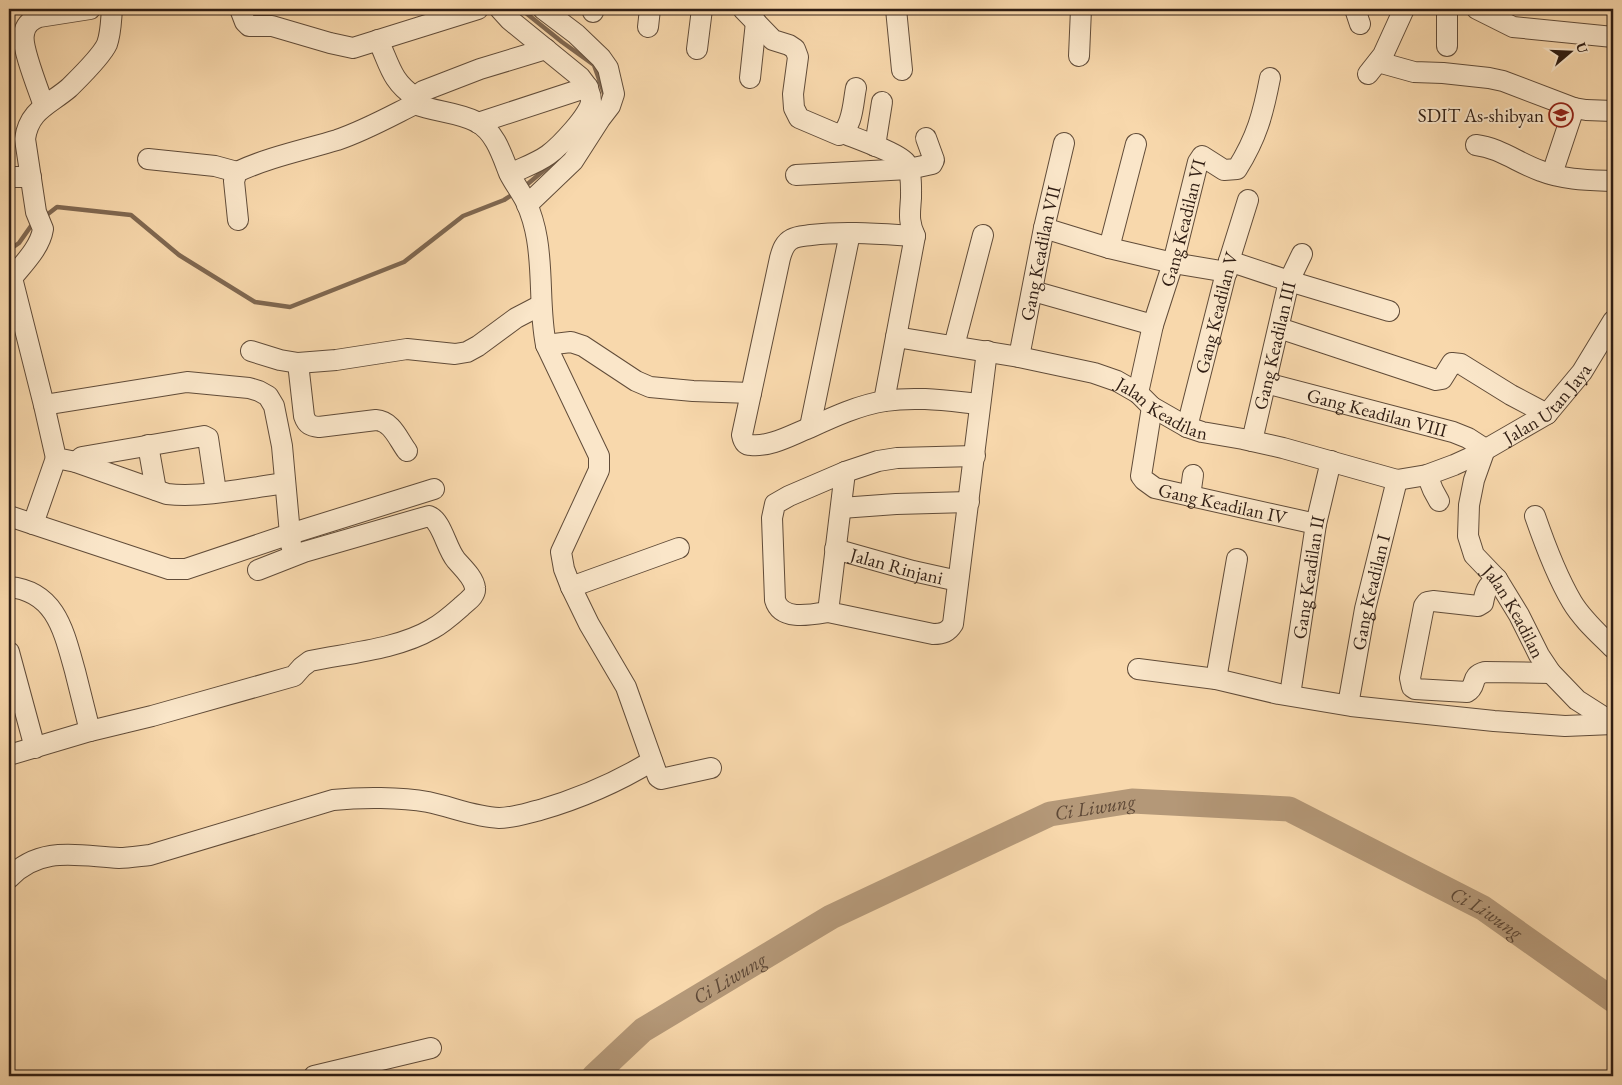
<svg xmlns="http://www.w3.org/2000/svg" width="1622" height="1085" viewBox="0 0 1622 1085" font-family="'EB Garamond',serif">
	<rect width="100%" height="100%" fill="#f8d8ac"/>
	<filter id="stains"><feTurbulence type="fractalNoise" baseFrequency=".004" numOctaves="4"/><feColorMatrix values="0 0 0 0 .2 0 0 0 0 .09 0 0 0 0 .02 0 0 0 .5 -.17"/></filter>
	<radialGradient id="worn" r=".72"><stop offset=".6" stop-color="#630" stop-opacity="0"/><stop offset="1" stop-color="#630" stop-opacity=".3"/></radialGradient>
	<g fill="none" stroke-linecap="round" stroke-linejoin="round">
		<!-- stream -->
		<path stroke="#7f6750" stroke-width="4.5" d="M 521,9 L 562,42 L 594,65 L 605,96
			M 524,187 L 560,157
			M 44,217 L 57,207 L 131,215 L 179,255 L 255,302 L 290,307 L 404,262 L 463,216 L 504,200 L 515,193
			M 9,250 L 19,243 L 31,226 L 35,223"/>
		<!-- river -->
		<path stroke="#b49878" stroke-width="25" id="s1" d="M 594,1076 L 643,1030 L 831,917 L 1050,814 L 1132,801 L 1289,809 L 1483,908 L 1613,1000"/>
		<!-- minor casing -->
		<g stroke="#614c39" stroke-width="22">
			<g id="minor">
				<path d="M 240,9 L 245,22 L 249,26 L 272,26 L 330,43 L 353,48 L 478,9"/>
				<path d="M 500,9 L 510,20 L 580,77 C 586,84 591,92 591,101 C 591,114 559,147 548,155 C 537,163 522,168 510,174"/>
				<path d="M 743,9 L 773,40 L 789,45 L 795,49 L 798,57 L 793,94 L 794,108 L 799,118 L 839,135 C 853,128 853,102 856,88"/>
				<path d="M 896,9 L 902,70"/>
				<path d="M 1355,9 L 1360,24"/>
				<path d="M 1477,9 L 1513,27 L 1613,37"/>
				<path d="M 593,12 L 593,9"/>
				<path d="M 648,27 L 650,9"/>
				<path d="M 378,40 C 390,65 391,81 415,97 L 415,104 C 435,112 458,112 477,122 C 495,132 502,155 509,173 C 514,183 521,192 526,202 C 531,213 535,227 537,239 C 543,274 539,310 546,345 L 599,456 L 599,470 L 561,552 L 564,569 L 571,587 L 589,624 L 626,687 L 658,777 L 661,779 L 711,768"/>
				<path d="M 1447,46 L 1447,9"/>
				<path d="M 697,49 L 702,9"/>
				<path d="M 1079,56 L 1081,9"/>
				<path d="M 1378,62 L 1414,72 L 1443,73 L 1489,78 L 1503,81 L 1574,108 L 1586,110 L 1613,111"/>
				<path d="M 1368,74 L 1383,55 L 1404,9"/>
				<path d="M 750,78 L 756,22"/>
				<path d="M 415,97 L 423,91 L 480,69 L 546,49"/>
				<path d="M 44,106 C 39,91 21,47 24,34 C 25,25 31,20 39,17 L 90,9"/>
				<path d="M 478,123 L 588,87"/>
				<path d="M 843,133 C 855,138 901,154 906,163 C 912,172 911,188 911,198 C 910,213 908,221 915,236 L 884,401"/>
				<path d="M 1476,145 C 1500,148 1518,163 1541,171 C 1564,180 1589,180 1613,181"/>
				<path d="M 875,146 L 882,102"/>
				<path d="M 148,159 L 215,166 L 237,172"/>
				<path d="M 1552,174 L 1574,108"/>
				<path d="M 796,175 L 909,169 L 932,164 L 934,160 L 926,138"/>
				<path d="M 9,177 L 31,177"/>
				<path d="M 527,205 L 573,161 L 600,119 L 610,106 L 614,94 L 608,68 L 601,58 L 576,34 L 543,9"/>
				<path d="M 238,220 L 234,181 L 237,172 C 269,157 304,150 337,140 C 364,131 389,117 415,104"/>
				<path d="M 1044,228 L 1109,248 L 1173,263 L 1227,272"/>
				<path d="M 915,236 C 880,234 845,231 811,235 C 804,236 797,236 792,239 C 784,243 782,251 780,258 L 742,435 C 743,440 745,445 751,445 C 771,447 791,435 809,428 C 833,417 859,405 885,401 C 917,396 949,401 980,404"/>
				<path d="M 1109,248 L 1136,144"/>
				<path d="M 1229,261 L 1289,281 L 1389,311"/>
				<path d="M 12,278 L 44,405 L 56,458 L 76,462 L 167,494 C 203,498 249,488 285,483"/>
				<path d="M 9,280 L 12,278 C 23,264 40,248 43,229 L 36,212 L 25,139 C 29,110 49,105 69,88 C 80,77 101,57 107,44 C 111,33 111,20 112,9"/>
				<path d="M 1033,291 L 1153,325"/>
				<path d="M 1279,328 L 1436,380 L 1442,379 L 1452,363 L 1461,364 L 1511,395 L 1547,414"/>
				<path id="s2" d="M 896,337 L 1019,357 L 1094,373 L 1117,381 L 1138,393 L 1152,407 L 1187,427 L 1202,432 L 1243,439 L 1283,448 L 1397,480 L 1427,475 L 1454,465 L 1476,455 L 1547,414 L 1582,372 L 1613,321"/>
				<path d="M 546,345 L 571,342 L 583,346 L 636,381 L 650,387 L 693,391 L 751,393"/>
				<path d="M 954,346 L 983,235"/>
				<path d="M 251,351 L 280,360 L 298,363 L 336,360 L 407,349 L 455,354 L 467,352 L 478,346 L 516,318 L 541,305"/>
				<path id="s3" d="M 1019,357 L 1044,228 L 1064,143"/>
				<path d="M 298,363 L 304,416 C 307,425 311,426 319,427 L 376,420 C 392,421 398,439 407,451"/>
				<path id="s4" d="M 1266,383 L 1453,432 L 1468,438 L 1485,449"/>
				<path id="s5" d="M 1138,393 L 1153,325 L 1173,263 L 1198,162 L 1202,156 L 1224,170 L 1237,169 C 1257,137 1263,114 1270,78"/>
				<path d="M 44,405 L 187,382 L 249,388 L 259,391 L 268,396 L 274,406 L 282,446 L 291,545"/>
				<path id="s6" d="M 1152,407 L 1141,476 L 1144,480 L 1155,488 L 1316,524"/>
				<path d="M 810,427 L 850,233"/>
				<path id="s7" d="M 1187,427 L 1229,261 L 1248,200"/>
				<path id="s8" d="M 1252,441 L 1289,281 L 1302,254"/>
				<path d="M 148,445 L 156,490"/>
				<path id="s9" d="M 1485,449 L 1474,480 L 1469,505 L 1468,536 L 1474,555 L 1497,579 L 1519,615 L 1539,655 L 1551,673 L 1577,700 L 1613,723"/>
				<path d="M 76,462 L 82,457 L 204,436 L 208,438 L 216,492"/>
				<path d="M 845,472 L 828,612 L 933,634 C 943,634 948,632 953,624 L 987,351"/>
				<path d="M 1427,475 L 1433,490 L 1439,501"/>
				<path d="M 1190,496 L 1193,475"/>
				<path d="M 841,508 L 896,504 L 969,502"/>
				<path d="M 9,516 L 169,569 L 186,569 L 290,534 L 434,489"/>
				<path d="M 1535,516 C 1545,545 1556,575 1572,602 C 1582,619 1599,634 1613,648"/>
				<path d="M 33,524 L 56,458"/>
				<path id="s10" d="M 835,549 L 913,571 L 958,581"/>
				<path d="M 1497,579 C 1487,585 1485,592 1483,603 L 1478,606 L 1433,601 L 1427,602 L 1424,606 L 1410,678 L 1412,687 L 1415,689 L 1467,692 C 1478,686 1469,676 1485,672 L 1551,673"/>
				<path d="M 9,587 C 56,591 64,632 75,671 C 80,691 85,711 90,731 L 9,755"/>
				<path d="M 571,587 L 679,548"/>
				<path d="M 828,612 C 810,615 781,621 775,600 L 772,518 L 775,504 L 789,496 L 845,472 L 878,461 L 897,458 L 975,456"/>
				<path d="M 9,652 L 35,748"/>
				<path d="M 1138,669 L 1216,679 L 1279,694 L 1351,706 L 1494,721 L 1565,726 L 1613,724"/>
				<path d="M 1216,679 L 1237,559"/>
				<path id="s11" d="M 1290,695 L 1316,524 L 1331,461"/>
				<path id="s12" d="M 1348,705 L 1365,609 L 1397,480"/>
				<path d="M 90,731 L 152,716 L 294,676 L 302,667 L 310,661 C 349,653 398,649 432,629 C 443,623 453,614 462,606 C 467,601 476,596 475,588 C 474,578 463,568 456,560 C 446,548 442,521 429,516 L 304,552 L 258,570"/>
				<path d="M 9,878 C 41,845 78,856 119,858 C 129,858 140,856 150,855 L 333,800 C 361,797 401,797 428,802 C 452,807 475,817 499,818 C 513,818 527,813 540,810 C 581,798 616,783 652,761"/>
				<path d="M 314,1076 L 431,1048"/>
			</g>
		</g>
		<!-- minor -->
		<use href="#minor" stroke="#fae6c9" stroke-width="20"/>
	</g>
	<!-- icons -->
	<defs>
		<g id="school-ring" transform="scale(1.25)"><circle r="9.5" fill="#fae6c9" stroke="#8f2418" stroke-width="1.5"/><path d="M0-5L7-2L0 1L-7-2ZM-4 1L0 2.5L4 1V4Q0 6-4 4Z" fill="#8f2418"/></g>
	</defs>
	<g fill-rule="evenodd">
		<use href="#school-ring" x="1561" y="115"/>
	</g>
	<g text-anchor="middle" stroke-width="4" stroke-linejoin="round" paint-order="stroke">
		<!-- poi labels -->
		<g font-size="19" fill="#2f1d13" stroke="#fae6c9" text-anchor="end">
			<text x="1544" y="122">SDIT As-shibyan</text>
		</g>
		<!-- street labels -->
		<g font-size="19" fill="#2f1d13" stroke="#fae6c9">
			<text dy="7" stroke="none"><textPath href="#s5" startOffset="176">Gang Keadilan VI</textPath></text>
			<text dy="7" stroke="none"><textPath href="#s3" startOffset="106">Gang Keadilan VII</textPath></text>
			<text dy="7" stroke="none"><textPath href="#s7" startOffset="118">Gang Keadilan V</textPath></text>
			<text dy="7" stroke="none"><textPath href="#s8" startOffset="98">Gang Keadilan III</textPath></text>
			<text dy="7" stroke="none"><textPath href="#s2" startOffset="699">Jalan Utan Jaya</textPath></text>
			<text dy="7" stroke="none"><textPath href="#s2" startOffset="279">Jalan Keadilan</textPath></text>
			<text dy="7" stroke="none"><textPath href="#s4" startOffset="115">Gang Keadilan VIII</textPath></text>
			<text dy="7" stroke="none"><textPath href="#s6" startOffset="158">Gang Keadilan IV</textPath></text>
			<text dy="7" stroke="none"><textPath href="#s10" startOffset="64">Jalan Rinjani</textPath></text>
			<text dy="7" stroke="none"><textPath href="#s11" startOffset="119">Gang Keadilan II</textPath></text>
			<text dy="7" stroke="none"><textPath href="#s12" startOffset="115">Gang Keadilan I</textPath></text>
			<text dy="7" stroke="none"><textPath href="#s9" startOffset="179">Jalan Keadilan</textPath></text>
		</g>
		<!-- water labels -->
		<g font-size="20" font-style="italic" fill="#5e4836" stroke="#fae6c9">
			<text dy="7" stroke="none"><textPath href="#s1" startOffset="574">Ci Liwung</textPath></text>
			<text dy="7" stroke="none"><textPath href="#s1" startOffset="992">Ci Liwung</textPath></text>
			<text dy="7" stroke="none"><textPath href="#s1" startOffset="168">Ci Liwung</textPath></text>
		</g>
	</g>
	<!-- margin -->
	<rect width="1622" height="1085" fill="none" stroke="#f8d8ac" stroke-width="30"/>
	<rect x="10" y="10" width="1602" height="1065" fill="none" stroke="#2f1d13" stroke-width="2.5"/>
	<rect x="15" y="15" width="1592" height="1055" fill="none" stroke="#2f1d13"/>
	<!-- north arrow -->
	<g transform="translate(1570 52) rotate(71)" stroke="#fae6c9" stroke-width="4" paint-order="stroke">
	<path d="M0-4L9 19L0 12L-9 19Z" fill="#2f1d13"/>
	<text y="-8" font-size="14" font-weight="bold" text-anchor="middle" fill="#2f1d13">U</text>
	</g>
	<rect width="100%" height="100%" filter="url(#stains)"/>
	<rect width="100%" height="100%" fill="url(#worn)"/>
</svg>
